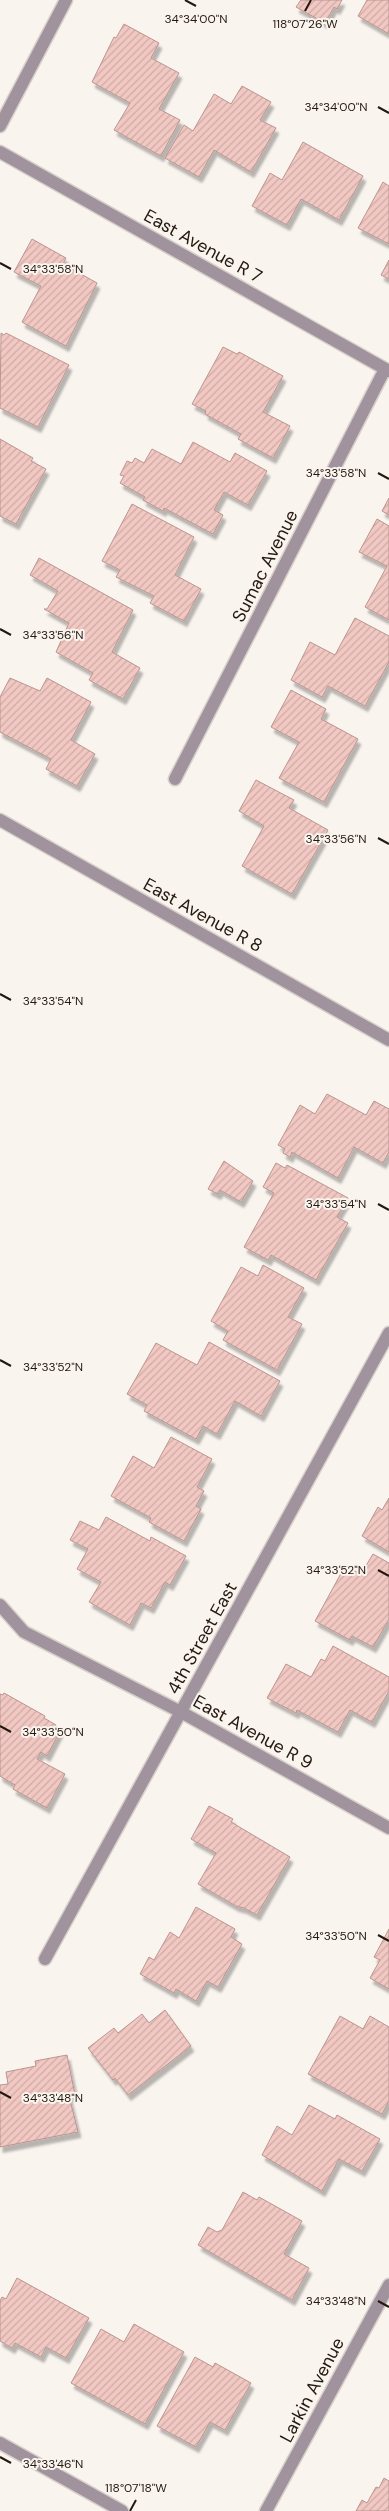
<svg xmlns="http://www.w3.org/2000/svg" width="389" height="2511" viewBox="0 0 389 2511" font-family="'DM Sans',sans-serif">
	<defs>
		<pattern id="building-hatch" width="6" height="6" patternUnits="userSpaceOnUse" patternTransform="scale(1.25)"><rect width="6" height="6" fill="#f2c8c3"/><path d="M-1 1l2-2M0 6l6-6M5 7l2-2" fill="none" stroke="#cfaba6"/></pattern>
		<filter id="shadow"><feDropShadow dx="3" dy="5.5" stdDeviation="1" flood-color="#0004"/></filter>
	</defs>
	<rect width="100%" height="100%" fill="#faf4ef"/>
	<!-- building -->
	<path fill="url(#building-hatch)" stroke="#bb948f" filter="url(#shadow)" d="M 301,0 L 342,0 L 337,9 L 334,7 L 325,23 L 296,7 Z
		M 367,0 L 389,0 L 389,34 L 358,16 Z
		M 124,24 L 159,43 L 151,58 L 179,73 L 159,109 L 180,120 L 161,156 L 114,130 L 130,103 L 92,82 L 114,37 L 116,38 Z
		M 242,86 L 271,102 L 260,120 L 276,128 L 251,172 L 214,150 L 199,177 L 165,158 L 184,125 L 193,131 L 214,94 L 231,104 Z
		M 303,142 L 363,176 L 339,220 L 301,199 L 287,225 L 252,206 L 270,173 L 282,180 Z
		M 383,182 L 389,186 L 389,244 L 358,228 Z
		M 32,239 L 66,258 L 63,264 L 97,283 L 66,346 L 22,322 L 41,286 L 14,272 Z
		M 389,260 L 389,279 L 381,275 Z
		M 1,333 L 4,335 L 6,333 L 69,365 L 38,427 L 0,408 Z
		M 223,347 L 237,354 L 239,352 L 283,376 L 263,412 L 290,426 L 273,458 L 238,439 L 241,434 L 205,414 L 206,411 L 192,404 Z
		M 0,439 L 33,458 L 31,461 L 46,469 L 16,524 L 0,516 Z
		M 193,442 L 230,462 L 235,453 L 267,471 L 248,505 L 224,492 L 214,510 L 223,515 L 213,534 L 164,508 L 163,511 L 143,500 L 145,497 L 120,483 L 124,476 L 120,475 L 127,461 L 132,463 L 135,458 L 144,463 L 152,449 L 181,464 Z
		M 389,498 L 389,515 L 382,511 Z
		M 132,504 L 194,537 L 175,575 L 201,589 L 184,621 L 150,603 L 154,596 L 116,577 L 120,570 L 102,561 Z
		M 377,519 L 389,526 L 389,620 L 365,607 L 387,566 L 359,552 Z
		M 39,558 L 133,610 L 112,652 L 140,668 L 123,699 L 89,680 L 93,673 L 56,652 L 69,623 L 44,609 L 47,609 L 58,591 L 30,575 Z
		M 355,618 L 389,636 L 389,662 L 365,706 L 328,686 L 322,697 L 291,680 L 310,642 L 335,655 Z
		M 10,678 L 40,691 L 47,678 L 91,702 L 71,740 L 95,754 L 77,786 L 46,769 L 51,759 L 0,732 L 0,697 Z
		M 291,690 L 326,709 L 321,719 L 358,739 L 324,802 L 279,778 L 299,742 L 271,727 Z
		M 256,780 L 294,800 L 289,808 L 328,830 L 292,894 L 242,866 L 264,826 L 239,811 Z
		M 327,1094 L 366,1115 L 374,1101 L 389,1109 L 389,1152 L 383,1163 L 354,1147 L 338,1178 L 292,1152 L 290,1157 L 283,1153 L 285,1149 L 278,1145 L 300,1105 L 315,1114 Z
		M 224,1161 L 253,1181 L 241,1202 L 220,1190 L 218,1194 L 208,1189 Z
		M 276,1163 L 285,1168 L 287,1165 L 348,1198 L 337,1217 L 348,1223 L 316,1280 L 271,1255 L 268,1260 L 244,1247 L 274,1193 L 263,1187 Z
		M 263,1265 L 304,1288 L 288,1317 L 302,1324 L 277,1370 L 223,1340 L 228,1331 L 211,1321 L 241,1267 L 258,1276 Z
		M 209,1342 L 280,1381 L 261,1416 L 235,1401 L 217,1434 L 203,1426 L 196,1439 L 144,1411 L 147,1405 L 127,1394 L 156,1343 L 197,1365 Z
		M 171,1437 L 212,1459 L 197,1487 L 204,1491 L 196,1506 L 201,1509 L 184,1541 L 149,1522 L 151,1518 L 111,1496 L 133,1456 L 154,1468 Z
		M 389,1498 L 389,1552 L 362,1536 L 378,1507 L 382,1510 Z
		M 106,1517 L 150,1541 L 151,1537 L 186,1556 L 170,1585 L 165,1582 L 151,1608 L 141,1603 L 130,1625 L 89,1602 L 101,1582 L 77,1569 L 88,1549 L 70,1540 L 80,1521 L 99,1530 Z
		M 373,1554 L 389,1563 L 389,1619 L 373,1647 L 352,1636 L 350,1640 L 315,1621 L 345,1566 L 361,1574 Z
		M 333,1646 L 389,1677 L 389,1691 L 372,1722 L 350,1710 L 338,1732 L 297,1710 L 296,1713 L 267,1698 L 286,1664 L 311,1677 L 321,1659 L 325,1661 Z
		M 4,1693 L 45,1716 L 44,1718 L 56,1725 L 55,1728 L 60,1731 L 47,1756 L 41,1752 L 37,1759 L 65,1774 L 47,1808 L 13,1789 L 15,1785 L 0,1776 L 0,1694 L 3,1695 Z
		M 209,1806 L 233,1819 L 231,1822 L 290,1857 L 257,1915 L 244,1908 L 236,1906 L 198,1884 L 216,1853 L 191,1839 Z
		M 196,1907 L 235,1929 L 231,1937 L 242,1944 L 218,1987 L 207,1981 L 196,2001 L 176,1989 L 174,1993 L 140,1974 L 149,1957 L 154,1960 L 170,1932 L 179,1938 Z
		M 389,1929 L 389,1989 L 370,1978 L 380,1960 L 374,1957 Z
		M 165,2010 L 191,2046 L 128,2095 L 115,2078 L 113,2080 L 88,2048 L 114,2028 L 118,2033 L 142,2014 L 149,2023 Z
		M 340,2016 L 363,2029 L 370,2016 L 389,2027 L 389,2101 L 382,2114 L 308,2074 Z
		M 67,2055 L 75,2095 L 69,2096 L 78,2132 L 0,2147 L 0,2085 L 8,2084 L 6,2072 L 36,2066 L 35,2061 Z
		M 309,2105 L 335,2119 L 337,2115 L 380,2139 L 362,2171 L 339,2159 L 322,2191 L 262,2155 L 277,2126 L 292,2135 Z
		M 243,2192 L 257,2200 L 259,2197 L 302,2221 L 284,2254 L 309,2268 L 292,2300 L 198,2245 L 208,2227 L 217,2232 L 222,2230 Z
		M 17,2278 L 89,2318 L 66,2358 L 46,2347 L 41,2357 L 15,2343 L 12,2348 L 0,2341 L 0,2301 L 2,2297 L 6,2299 Z
		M 134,2324 L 184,2352 L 145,2424 L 71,2383 L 101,2329 L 124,2342 Z
		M 195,2357 L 213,2367 L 215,2363 L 251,2383 L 225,2430 L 210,2422 L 196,2447 L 157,2426 Z
		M 384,2478 L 389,2481 L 389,2511 L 356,2511 L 362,2500 L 367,2503 L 376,2487 L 379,2488 Z"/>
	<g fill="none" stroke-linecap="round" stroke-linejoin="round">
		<!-- minor casing -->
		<g stroke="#d8d1cb" stroke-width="15">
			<path id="minor" d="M 0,126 L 66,0
				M 0,152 L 389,371
				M 175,779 L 385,369
				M 0,820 L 389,1040
				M 0,1605 L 24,1632 L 181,1712 L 389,1828
				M 45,1959 L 389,1333
				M 0,2443 L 122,2511
				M 266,2511 L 389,2285"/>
		</g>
		<!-- minor -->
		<use href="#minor" stroke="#a1939d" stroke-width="12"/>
	</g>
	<!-- ticks -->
	<path fill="none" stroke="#241910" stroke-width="2" d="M 185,0 L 196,6M 305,11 L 311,0M 378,107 L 389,113M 0,263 L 11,269M 378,473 L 389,479M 0,629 L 11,635M 378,838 L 389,844M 0,994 L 11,1000M 378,1204 L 389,1210M 0,1360 L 11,1366M 378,1570 L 389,1576M 0,1726 L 11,1732M 378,1935 L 389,1941M 0,2092 L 11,2098M 378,2301 L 389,2307M 0,2457 L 11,2463M 130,2511 L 136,2500"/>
	<g text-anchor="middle" stroke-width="4" stroke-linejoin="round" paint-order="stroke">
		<!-- street labels -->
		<g font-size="18" fill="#241910" stroke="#faf4ef">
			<text transform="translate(203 246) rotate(29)" y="6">East Avenue R 7</text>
			<text transform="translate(265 566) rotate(-63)" y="6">Sumac Avenue</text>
			<text transform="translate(203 915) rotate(29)" y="6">East Avenue R 8</text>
			<text transform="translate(202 1638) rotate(-61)" y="6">4th Street East</text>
			<text transform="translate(253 1732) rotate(29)" y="6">East Avenue R 9</text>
			<text transform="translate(312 2390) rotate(-62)" y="6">Larkin Avenue</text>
		</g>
	</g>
	<g font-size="12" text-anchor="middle" fill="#241910" stroke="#faf4ef" stroke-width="4" stroke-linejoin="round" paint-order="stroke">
		<text x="196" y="23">34°34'00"N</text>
		<text x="305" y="28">118°07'26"W</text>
		<text x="336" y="111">34°34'00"N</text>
		<text x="53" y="273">34°33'58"N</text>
		<text x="336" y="477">34°33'58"N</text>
		<text x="53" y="639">34°33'56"N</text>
		<text x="336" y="843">34°33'56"N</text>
		<text x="53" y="1005">34°33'54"N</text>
		<text x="336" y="1208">34°33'54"N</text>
		<text x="53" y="1371">34°33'52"N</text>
		<text x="336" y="1574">34°33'52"N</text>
		<text x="53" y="1736">34°33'50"N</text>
		<text x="336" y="1940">34°33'50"N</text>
		<text x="53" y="2102">34°33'48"N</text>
		<text x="336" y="2305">34°33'48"N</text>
		<text x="53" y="2468">34°33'46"N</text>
		<text x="136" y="2492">118°07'18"W</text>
	</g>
</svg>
